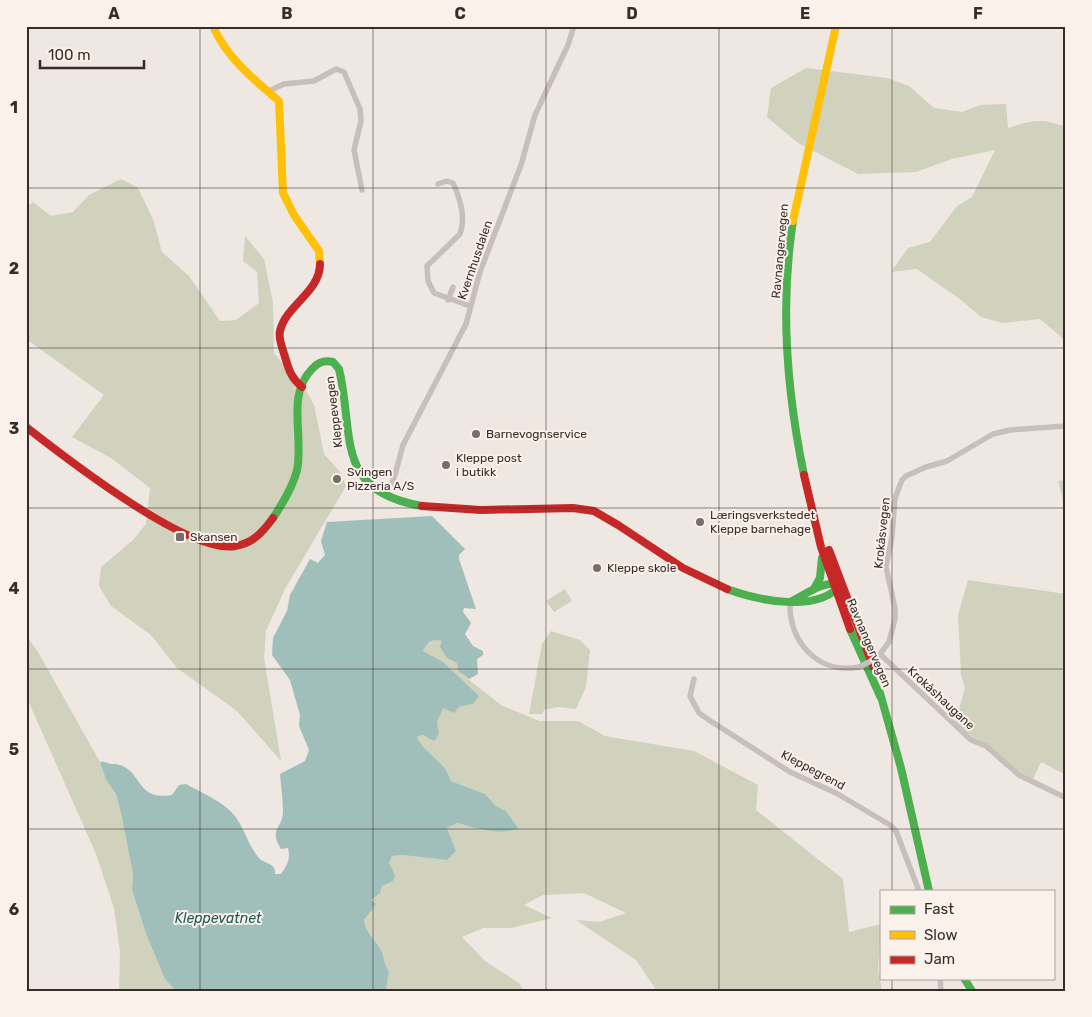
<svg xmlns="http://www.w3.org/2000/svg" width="1092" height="1017" viewBox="0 0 1092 1017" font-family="Rubik,sans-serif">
	<rect width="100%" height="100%" fill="#eee7e2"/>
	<!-- green -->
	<path fill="#d1d2bd" d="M 806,68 L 887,78 L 909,86 L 934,108 L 962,112 L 980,105 L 1006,104 L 1008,128 C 1032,120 1042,118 1066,127 L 1066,341 L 1040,319 L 1002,323 L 981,317 L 961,300 L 917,269 L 891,272 L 908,248 L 930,242 L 957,206 L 972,197 L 995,150 L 952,159 L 916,172 L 858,174 L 798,143 L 767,117 L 771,88 Z
		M 121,179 L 138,188 L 153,219 L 162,252 L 189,276 L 220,321 L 236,320 L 259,303 L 257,272 L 243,261 L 245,236 L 264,259 L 273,303 L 274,353 L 292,375 L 298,397 L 305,389 L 314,405 L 324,454 L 340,472 L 346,486 L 285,589 L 266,631 L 264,658 L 281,761 L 237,711 L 177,668 L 151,635 L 111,606 L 99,586 L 101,567 L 133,540 L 146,524 L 150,488 L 111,458 L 72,437 L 104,395 L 26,339 L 26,208 L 33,202 L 51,216 L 73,212 L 89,195 Z
		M 1066,480 L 1066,513 L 1058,481 Z
		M 968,580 L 1066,594 L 1066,775 L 1041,762 L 1033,779 L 1012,768 L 955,723 L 965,688 L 961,675 L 958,615 Z
		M 565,589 L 572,601 L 554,612 L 546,601 Z
		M 551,631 L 580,640 L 590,650 L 586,687 L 576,709 L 558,707 L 544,710 L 542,714 L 529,714 L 542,644 Z
		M 26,635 L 38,652 L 100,762 L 106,780 L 116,794 L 121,813 L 133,874 L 132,890 L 146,934 L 165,979 L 176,991 L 119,991 L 120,952 L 114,908 L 96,854 L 26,696 Z
		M 434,639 L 442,641 L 457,663 L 458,671 L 501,705 L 539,721 L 578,721 L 605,736 L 694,751 L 758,785 L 756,810 L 843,879 L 849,932 L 881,924 L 878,968 L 882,991 L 657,991 L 636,960 L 576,920 L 599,922 L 626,913 L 584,893 L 543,895 L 524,905 L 552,918 L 511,928 L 483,928 L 462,937 L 485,961 L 519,983 L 524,991 L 386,991 L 389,970 C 383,963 385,956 380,948 C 373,936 366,936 364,920 C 370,914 367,908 370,901 C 375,891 386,882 395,875 L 389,863 L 392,856 L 456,851 L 447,828 L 457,823 L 483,830 L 506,831 L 506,811 L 496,806 L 485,794 L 451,781 C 444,759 426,756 417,737 L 423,735 L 426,737 L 443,708 L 449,709 L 473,704 C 457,676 452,667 423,651 L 428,642 Z"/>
	<!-- water -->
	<path fill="#a0bfbb" d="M 432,516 L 465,549 L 459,555 L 459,559 L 476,609 L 464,608 L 463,612 L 471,623 L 465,634 L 473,646 L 483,651 L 483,655 L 477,659 L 478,674 L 469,679 L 458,671 L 457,663 L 447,658 L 440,647 L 442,641 C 432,638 428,641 423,651 L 443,662 L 479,696 L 473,704 L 459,707 L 454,713 L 443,708 L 437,722 L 439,734 L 434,741 L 423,735 L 417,737 C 426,756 444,759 451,781 L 485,794 L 496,806 L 506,811 L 518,828 C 501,836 475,828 457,823 L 447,828 L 456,851 L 447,860 L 404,855 L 392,856 L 389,863 L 395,875 L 393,881 L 382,886 L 380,893 L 371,900 L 376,904 L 364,920 C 366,934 373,937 380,948 C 385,956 383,963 389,971 L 386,991 L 176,991 L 165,979 L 146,934 L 132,890 L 133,874 L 121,813 L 116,794 L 106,780 L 100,762 C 104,761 106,763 111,764 C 144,764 132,802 172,795 L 179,785 L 186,784 C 202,793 227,803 237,819 C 245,831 248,844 258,857 C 265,865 276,862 275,874 L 281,874 C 287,866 291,858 288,848 L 281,849 C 268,828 283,829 283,811 C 283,799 281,787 280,774 L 305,761 L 309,750 L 299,726 L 300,715 L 290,680 L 272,655 L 273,638 L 287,611 L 290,595 L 310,559 L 318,563 L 325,555 L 321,541 L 327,522 Z"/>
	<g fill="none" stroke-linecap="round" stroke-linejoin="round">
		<!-- street -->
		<path stroke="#c7bfbb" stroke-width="5.5" d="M 269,91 L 284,84 L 314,81 L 336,69 L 344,72 L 360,109 L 361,121 L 354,150 L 362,190
			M 438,184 L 447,181 L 453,183 C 460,198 466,218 460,234 L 427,266 L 428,281 L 434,293 L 470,306
			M 448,300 L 453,287
			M 386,496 L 395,475 L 403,445 L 466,324 L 480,272 L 521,165 L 535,115 L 568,45 L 574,26
			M 790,602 C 788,641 818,675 859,667
			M 881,655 L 971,740 L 986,746 L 1019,775 L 1066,798
			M 877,658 L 889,642 L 895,619 L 895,608 L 886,567 L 892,537 L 895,498 L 902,480 L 906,476 L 926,467 L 947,461 L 993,434 L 1010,430 L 1066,426
			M 694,679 L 690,696 L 699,713 L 709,720 L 790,772 L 836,793 L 890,825 L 896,831 L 919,891
			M 940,978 L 941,991"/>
		<!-- fast -->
		<path stroke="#4caf50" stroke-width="8" d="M 793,221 C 780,304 787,393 804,475
			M 273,518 C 283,503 293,487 297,470 C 304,437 286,395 312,369 C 318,362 324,360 333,362 L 339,369 C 355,435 333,491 422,506
			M 727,589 C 757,600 819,614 841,584 C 821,581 807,594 790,602
			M 814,589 L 820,578 L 822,558
			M 850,629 L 881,698
			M 880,693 L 901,768 L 929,891
			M 964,978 L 972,991"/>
		<!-- slow -->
		<path stroke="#ffc107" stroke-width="8" d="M 213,26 C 226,57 254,80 279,101 L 283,193 L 294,215 L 319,251 L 320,264
			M 793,221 L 836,26"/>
		<!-- jam -->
		<path stroke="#c62828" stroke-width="8" d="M 302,387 C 291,378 289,370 285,357 C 283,349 278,339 280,331 C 286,305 320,292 320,264
			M 26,427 C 63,456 189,555 235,546 C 253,543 262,533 273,518
			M 804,475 L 821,547 L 850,629
			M 422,506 L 481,510 L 573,508 L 594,511 L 618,525 L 683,568 L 727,589
			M 829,550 L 873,666"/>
		<!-- street-bridge -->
		<path stroke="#c7bfbb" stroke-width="5.5" d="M 859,667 L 877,658"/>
	</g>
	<!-- grid -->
	<path fill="none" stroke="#382c2a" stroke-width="1" stroke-opacity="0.55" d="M 200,26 L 200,991M 373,26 L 373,991M 546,26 L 546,991M 719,26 L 719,991M 892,26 L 892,891M 26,188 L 1066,188M 26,348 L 1066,348M 26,508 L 1066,508M 26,669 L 1066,669M 26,829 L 1066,829M 892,978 L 892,991"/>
	<!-- markers -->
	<g fill="#786d6a" stroke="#faf1eb" stroke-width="2">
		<circle cx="476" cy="434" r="5"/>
		<circle cx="446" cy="465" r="5"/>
		<circle cx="337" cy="479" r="5"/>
		<circle cx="700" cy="522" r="5"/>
		<rect x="175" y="532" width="10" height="10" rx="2.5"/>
		<circle cx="597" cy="568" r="5"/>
	</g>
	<g text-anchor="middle" stroke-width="4" stroke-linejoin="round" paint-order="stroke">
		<!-- street labels -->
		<g font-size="12" fill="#382c2a" stroke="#faf1eb">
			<text transform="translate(780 251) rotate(-85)" y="4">Ravnangervegen</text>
			<text transform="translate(475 260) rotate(-71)" y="4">Kvernhusdalen</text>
			<text transform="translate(334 412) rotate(-97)" y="4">Kleppevegen</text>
			<text transform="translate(882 533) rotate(-84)" y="4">Krokåsvegen</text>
			<text transform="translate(869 643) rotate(67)" y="4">Ravnangervegen</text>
			<text transform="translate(941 698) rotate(43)" y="4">Krokåshaugane</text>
			<text transform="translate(813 770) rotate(28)" y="4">Kleppegrend</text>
		</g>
		<!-- poi labels -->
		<g font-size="12" fill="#382c2a" stroke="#faf1eb" text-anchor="start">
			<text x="486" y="438">Barnevognservice</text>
			<text x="456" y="462">Kleppe post<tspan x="456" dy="14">i butikk</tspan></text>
			<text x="347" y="476">Svingen<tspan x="347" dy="14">Pizzeria A/S</tspan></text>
			<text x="710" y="519">Læringsverkstedet<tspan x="710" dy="14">Kleppe barnehage</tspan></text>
			<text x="190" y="541">Skansen</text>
			<text x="607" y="572">Kleppe skole</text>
		</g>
		<!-- water labels -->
		<g font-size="14" font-style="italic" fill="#205855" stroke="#faf1eb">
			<text x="218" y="923">Kleppevatnet</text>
		</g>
	</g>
	<!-- border -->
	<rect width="1092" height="1017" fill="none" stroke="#faf1eb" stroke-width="55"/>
	<!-- legend -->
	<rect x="880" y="890" width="175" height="90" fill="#faf1eb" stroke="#aca29e"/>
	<rect x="890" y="906" width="25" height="8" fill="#4caf50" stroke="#aca29e"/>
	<text x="924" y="914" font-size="15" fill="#382c2a">Fast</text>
	<rect x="890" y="931" width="25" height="8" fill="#ffc107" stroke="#aca29e"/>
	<text x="924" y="940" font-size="15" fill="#382c2a">Slow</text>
	<rect x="890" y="956" width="25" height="8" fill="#c62828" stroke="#aca29e"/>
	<text x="924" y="964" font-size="15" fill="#382c2a">Jam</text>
	<!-- scale -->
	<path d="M40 60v8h104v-8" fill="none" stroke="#382c2a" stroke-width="2.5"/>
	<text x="48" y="60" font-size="15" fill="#382c2a" stroke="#faf1eb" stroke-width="4" paint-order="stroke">100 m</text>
	<rect x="28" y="28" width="1036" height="962" fill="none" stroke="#382c2a" stroke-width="2"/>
	<g font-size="16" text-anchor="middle" font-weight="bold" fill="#382c2a">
		<text x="114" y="19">A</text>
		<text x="287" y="19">B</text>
		<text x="460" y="19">C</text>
		<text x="632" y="19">D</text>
		<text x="805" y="19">E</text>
		<text x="978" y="19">F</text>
		<text x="14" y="113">1</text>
		<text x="14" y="274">2</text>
		<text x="14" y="434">3</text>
		<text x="14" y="594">4</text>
		<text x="14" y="755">5</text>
		<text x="14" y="915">6</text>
	</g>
</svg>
